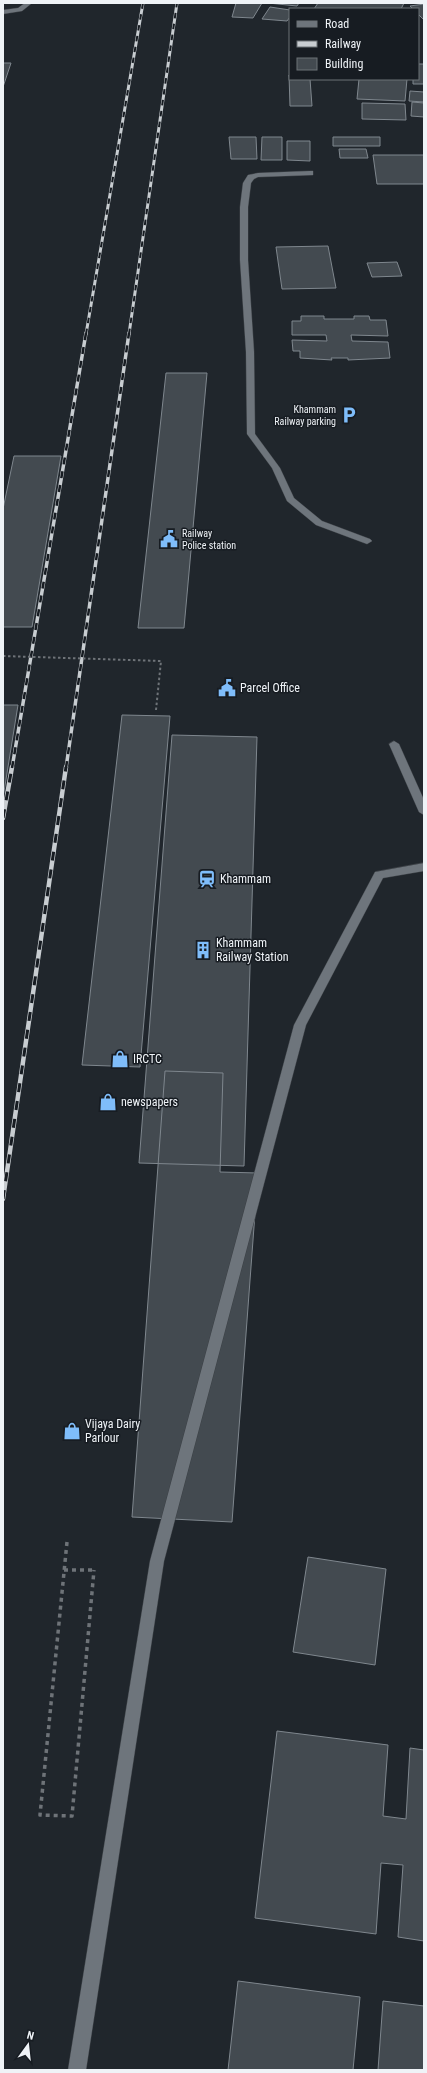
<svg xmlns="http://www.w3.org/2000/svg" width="427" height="2073" viewBox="0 0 427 2073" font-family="'Roboto Condensed',sans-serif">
	<rect width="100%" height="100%" fill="#20262c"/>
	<!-- building -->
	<path fill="#434a50" stroke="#7f878e" d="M 236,3 L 262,3 L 253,18 L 232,17 Z
		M 268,3 L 299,3 L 297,6 Z
		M 318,3 L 404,3 L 401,9 L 314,9 Z
		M 424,4 L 424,19 L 423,19 L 418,14 L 418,9 L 413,9 L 410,6 Z
		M 270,7 L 290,10 L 290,17 L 287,21 L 262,19 Z
		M 3,63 L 11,63 L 3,87 Z
		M 418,64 L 424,64 L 424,84 L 413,84 L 413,79 L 418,79 Z
		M 289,75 L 290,79 L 310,79 L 312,106 L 290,106 Z
		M 359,79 L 407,79 L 405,101 L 357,99 Z
		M 410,91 L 424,92 L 424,102 L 409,101 Z
		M 412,102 L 424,103 L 424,117 L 411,116 Z
		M 362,103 L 405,104 L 406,120 L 362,119 Z
		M 229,137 L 256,137 L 257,159 L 231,159 Z
		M 262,137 L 282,137 L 282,160 L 261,160 Z
		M 333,137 L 380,137 L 380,146 L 333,146 Z
		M 287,141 L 310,141 L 310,161 L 287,160 Z
		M 339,149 L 366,149 L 368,158 L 340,158 Z
		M 373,155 L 424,155 L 424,184 L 377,184 Z
		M 328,246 L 336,288 L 282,289 L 276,247 Z
		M 397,262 L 402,276 L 372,277 L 367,263 Z
		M 301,316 L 324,316 L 324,319 L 354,319 L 354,316 L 369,316 L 370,320 L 386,320 L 388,336 L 351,335 L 352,341 L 388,342 L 390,358 L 348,360 L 348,358 L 331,358 L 332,360 L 300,358 L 300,351 L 293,351 L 292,340 L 327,341 L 326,335 L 292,335 L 292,321 L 301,321 Z
		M 166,373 L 207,373 L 184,628 L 138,628 Z
		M 14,456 L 61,456 L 32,627 L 3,627 L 3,509 Z
		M 3,705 L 18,705 L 3,798 Z
		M 122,715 L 170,716 L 140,1067 L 82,1065 Z
		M 172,735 L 257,737 L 244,1166 L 139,1163 Z
		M 165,1071 L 223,1073 L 220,1172 L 258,1173 L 232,1522 L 132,1517 Z
		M 308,1557 L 386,1569 L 375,1665 L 293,1652 Z
		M 277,1731 L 388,1745 L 383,1816 L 406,1819 L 410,1748 L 424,1750 L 424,1941 L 398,1937 L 403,1865 L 381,1863 L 376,1934 L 255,1918 Z
		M 238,1981 L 360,1997 L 353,2070 L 228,2070 Z
		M 383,2001 L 424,2006 L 424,2070 L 378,2070 Z"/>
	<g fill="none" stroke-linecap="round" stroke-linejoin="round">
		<!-- lane casing -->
		<g stroke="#3c4146" stroke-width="1">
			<path id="lane" d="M 394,741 L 399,744 L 424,800 L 424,815 L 419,812 L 389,744 Z
				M 424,863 L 424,871 L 383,878 L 306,1025 L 164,1561 L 86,2070 L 68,2070 L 150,1561 L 294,1025 L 375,872 Z"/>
		</g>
		<!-- street casing -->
		<g stroke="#3c4146" stroke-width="1">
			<path id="street" d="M 25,3 L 32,3 L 22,11 L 3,14 L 3,10 L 18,8 Z
				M 310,171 L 313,171 L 313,175 L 258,177 L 254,179 L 251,183 L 248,207 L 248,260 L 254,352 L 255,434 L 280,468 L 294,498 L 322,521 L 370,539 L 372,541 L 367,544 L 316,525 L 287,501 L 272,468 L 247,434 L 246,352 L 240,260 L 240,207 L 243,183 L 248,175 L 258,173 Z"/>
		</g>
		<!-- path-far1 -->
		<path stroke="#6e7378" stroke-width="2" stroke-dasharray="2.5 2.5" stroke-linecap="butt" d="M 156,710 L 161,661"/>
		<!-- path -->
		<path stroke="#6e7378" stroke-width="3.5" stroke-dasharray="4 4" stroke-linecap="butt" d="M 67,1542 L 40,1815 L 72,1816 L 94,1570"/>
		<!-- lane -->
		<use href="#lane" fill="#6e757c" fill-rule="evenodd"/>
		<!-- street -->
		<use href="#street" fill="#6e757c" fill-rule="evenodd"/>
		<!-- rail-far2 casing -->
		<g stroke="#c8cdd1" stroke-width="3">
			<path id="rail-far2" d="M 86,334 L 143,3
				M 129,334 L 177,3"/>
		</g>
		<!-- rail-far1 casing -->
		<g stroke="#c8cdd1" stroke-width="3.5">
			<path id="rail-far1" d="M 12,768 L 86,333
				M 66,768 L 129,333"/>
		</g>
		<!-- rail casing -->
		<g stroke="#c8cdd1" stroke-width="4.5">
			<path id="rail" d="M 3,818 L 12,767
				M 3,1199 L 66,767"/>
		</g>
		<!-- rail-far2 -->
		<use href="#rail-far2" stroke="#171c22" stroke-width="2" stroke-dasharray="5.5" stroke-linecap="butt"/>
		<!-- rail-far1 -->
		<use href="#rail-far1" stroke="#171c22" stroke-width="2.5" stroke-dasharray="7" stroke-linecap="butt"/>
		<!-- rail -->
		<use href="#rail" stroke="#171c22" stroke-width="3" stroke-dasharray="9" stroke-linecap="butt"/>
		<!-- path-bridge-far1 -->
		<path stroke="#6e7378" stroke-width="2" stroke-dasharray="2.5 2.5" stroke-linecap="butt" d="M 3,656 L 161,661"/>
		<!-- path-bridge -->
		<path stroke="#6e7378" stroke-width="3.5" stroke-dasharray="4 4" stroke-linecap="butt" d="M 64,1570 L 94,1570"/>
	</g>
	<!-- icons -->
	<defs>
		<g id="parking-bare" transform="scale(1.38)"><path d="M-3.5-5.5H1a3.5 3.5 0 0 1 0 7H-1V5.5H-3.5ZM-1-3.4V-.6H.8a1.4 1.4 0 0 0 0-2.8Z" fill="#7fbdfa" stroke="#171c22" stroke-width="2.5" paint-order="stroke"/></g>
		<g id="civic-bare" transform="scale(1.38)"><path d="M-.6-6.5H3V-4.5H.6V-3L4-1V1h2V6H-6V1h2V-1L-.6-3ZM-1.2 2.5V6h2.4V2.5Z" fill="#7fbdfa" stroke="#171c22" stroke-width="2.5" paint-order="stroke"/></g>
		<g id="station-bare" transform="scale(1.38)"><path d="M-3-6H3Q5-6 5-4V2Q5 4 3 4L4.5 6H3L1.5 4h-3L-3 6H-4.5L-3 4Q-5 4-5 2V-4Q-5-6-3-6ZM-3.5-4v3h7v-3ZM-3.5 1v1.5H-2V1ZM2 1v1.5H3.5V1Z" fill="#7fbdfa" stroke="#171c22" stroke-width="2.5" paint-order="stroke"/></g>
		<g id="building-bare" transform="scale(1.38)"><path d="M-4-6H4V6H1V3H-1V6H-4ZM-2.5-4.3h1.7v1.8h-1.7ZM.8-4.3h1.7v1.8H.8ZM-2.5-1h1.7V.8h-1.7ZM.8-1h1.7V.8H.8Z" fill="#7fbdfa" stroke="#171c22" stroke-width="2.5" paint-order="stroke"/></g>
		<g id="shop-bare" transform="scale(1.38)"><path d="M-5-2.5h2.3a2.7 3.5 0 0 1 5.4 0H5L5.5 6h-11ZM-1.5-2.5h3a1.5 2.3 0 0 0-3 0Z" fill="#7fbdfa" stroke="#171c22" stroke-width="2.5" paint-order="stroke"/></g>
	</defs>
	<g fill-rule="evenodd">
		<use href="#parking-bare" x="349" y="415"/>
		<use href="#civic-bare" x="169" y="539"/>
		<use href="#civic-bare" x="227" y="688"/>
		<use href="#station-bare" x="207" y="879"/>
		<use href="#building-bare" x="203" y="950"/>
		<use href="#shop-bare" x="120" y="1059"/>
		<use href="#shop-bare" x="108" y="1102"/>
		<use href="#shop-bare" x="72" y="1431"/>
	</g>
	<g text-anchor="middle" stroke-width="3" stroke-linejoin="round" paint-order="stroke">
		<!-- far-poi labels -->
		<g font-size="10" fill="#eff3f7" stroke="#171c22" text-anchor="end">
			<text x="336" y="413">Khammam<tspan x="336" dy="12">Railway parking</tspan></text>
			<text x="182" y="537" text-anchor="start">Railway<tspan x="182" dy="12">Police station</tspan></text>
		</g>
		<!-- poi labels -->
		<g font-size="12" fill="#eff3f7" stroke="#171c22" text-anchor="start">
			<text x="240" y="692">Parcel Office</text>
			<text x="220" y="883">Khammam</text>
			<text x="216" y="947">Khammam<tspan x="216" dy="14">Railway Station</tspan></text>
			<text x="133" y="1063">IRCTC</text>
			<text x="121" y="1106">newspapers</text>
			<text x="85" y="1428">Vijaya Dairy<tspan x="85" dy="14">Parlour</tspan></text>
		</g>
	</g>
	<!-- border -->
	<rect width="427" height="2073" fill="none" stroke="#eff3f7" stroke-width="8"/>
	<!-- legend -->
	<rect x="289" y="8" width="130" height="72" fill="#171c22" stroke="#6d7277"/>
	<rect x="297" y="21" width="20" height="6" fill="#6e757c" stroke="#6d7277"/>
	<text x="325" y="28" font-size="12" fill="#eff3f7">Road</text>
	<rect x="297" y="41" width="20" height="6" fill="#c8cdd1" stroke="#6d7277"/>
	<text x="325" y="48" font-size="12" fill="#eff3f7">Railway</text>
	<rect x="297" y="58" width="20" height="12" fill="#434a50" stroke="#6d7277"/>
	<text x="325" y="68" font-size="12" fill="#eff3f7">Building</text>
	<!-- north arrow -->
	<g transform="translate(28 2045) rotate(15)" stroke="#171c22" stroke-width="3" paint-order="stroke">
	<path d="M0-3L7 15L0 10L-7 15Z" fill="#eff3f7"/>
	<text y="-6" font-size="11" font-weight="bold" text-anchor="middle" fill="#eff3f7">N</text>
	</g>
</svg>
